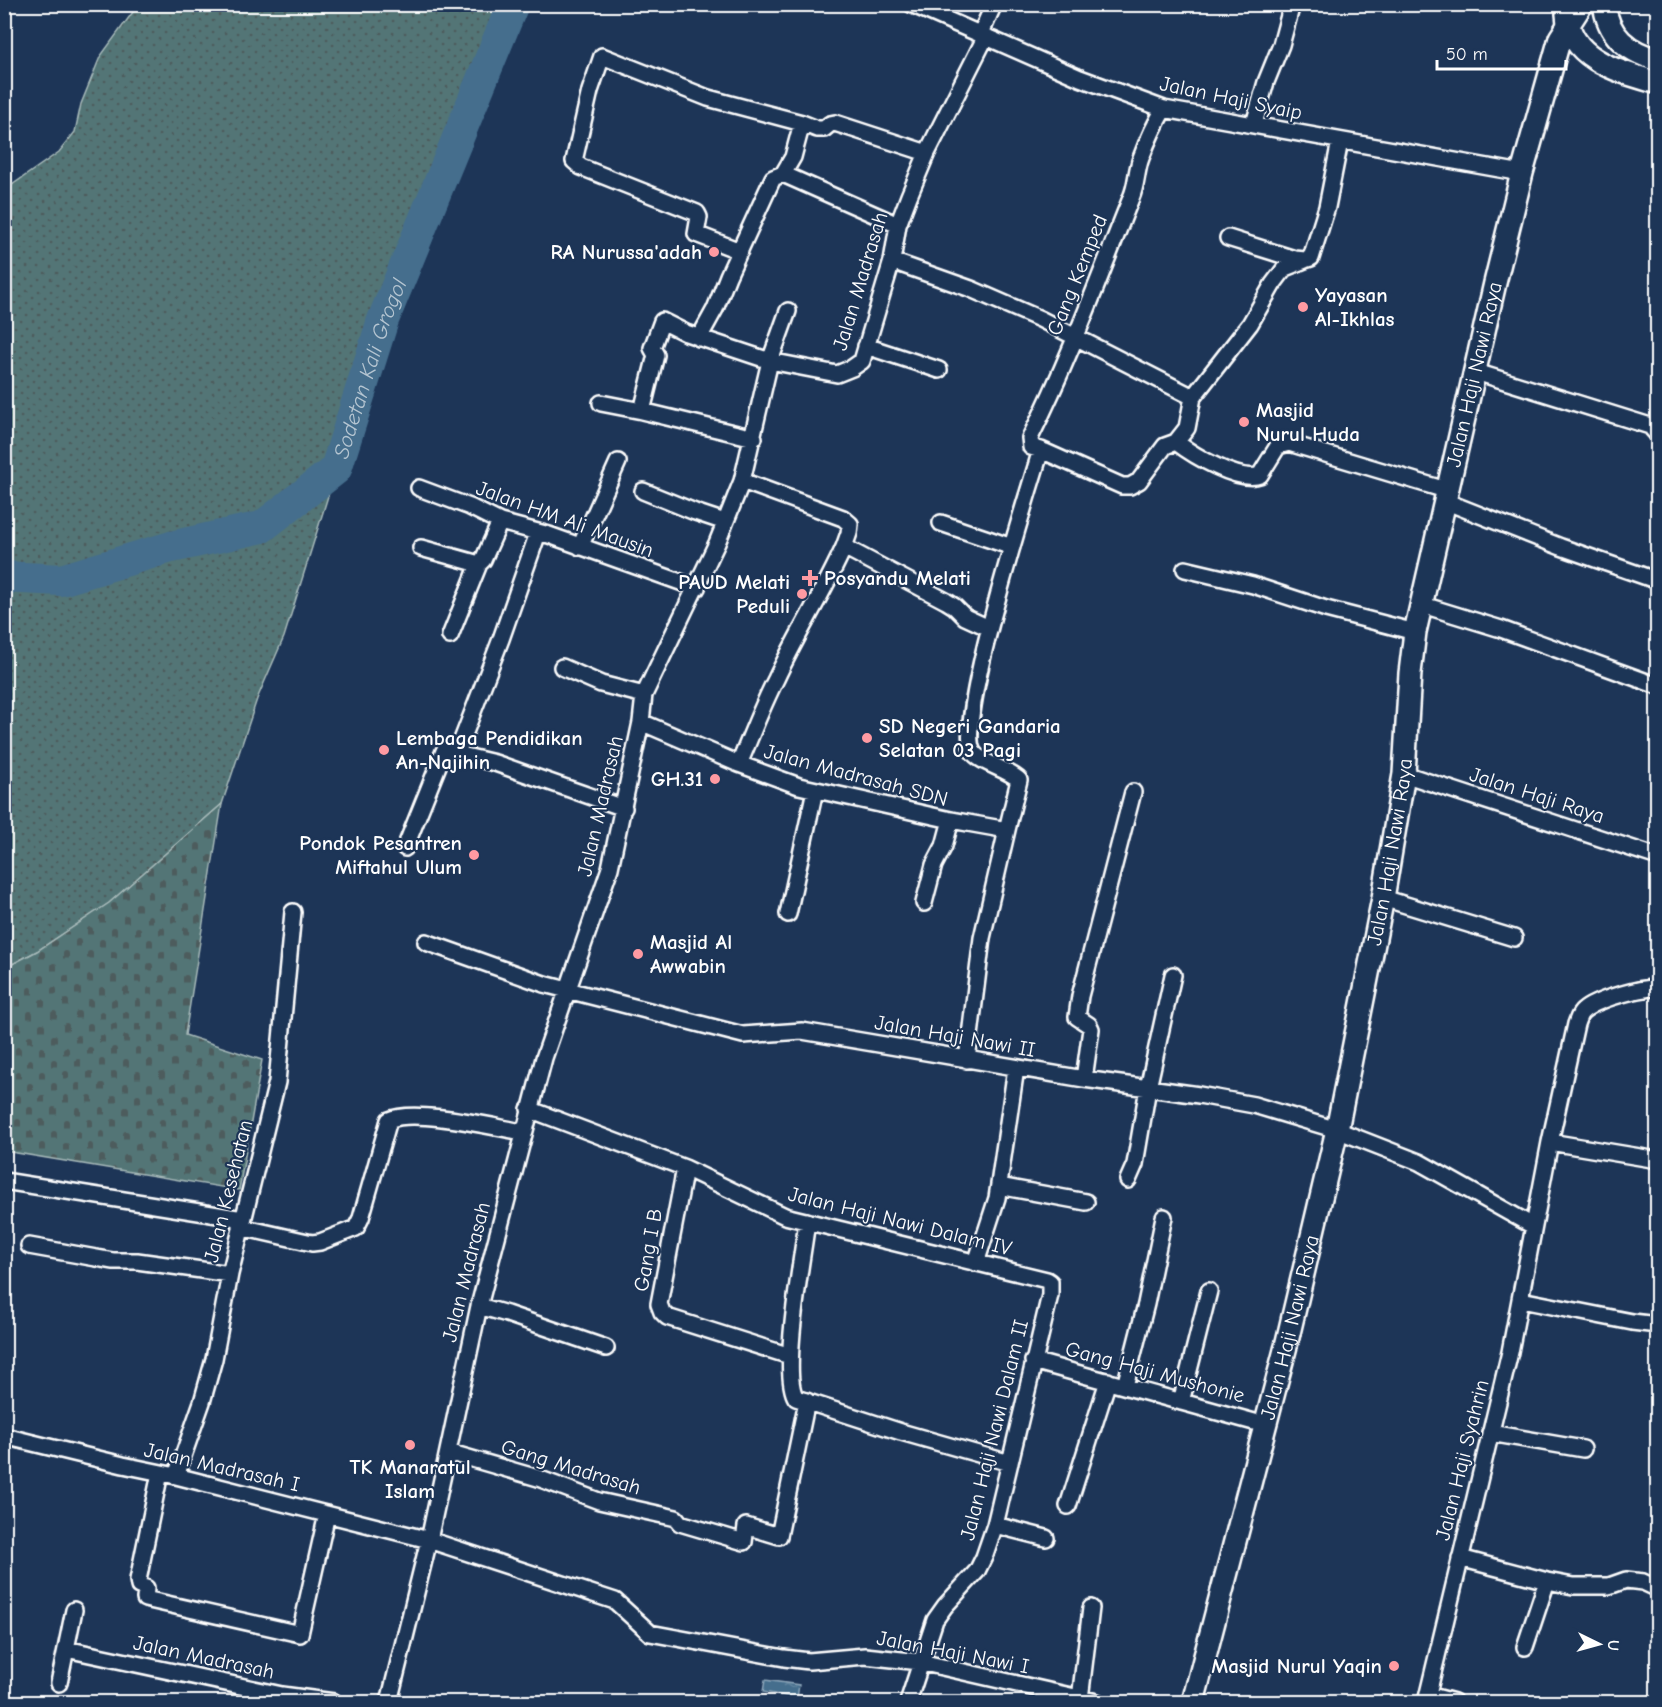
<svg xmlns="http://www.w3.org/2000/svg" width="1662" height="1707" viewBox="0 0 1662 1707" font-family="'Comic Neue',sans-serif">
	<defs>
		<pattern id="grass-dots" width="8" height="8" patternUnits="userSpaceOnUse" patternTransform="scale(1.5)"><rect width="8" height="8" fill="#527576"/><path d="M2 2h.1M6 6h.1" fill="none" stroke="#4e5c5d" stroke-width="1.8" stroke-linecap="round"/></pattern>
		<pattern id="cemetery-stones" width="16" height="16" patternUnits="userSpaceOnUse" patternTransform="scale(1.5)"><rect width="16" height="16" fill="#527576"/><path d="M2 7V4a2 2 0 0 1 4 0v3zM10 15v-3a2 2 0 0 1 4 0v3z" fill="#4e5c5d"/></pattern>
		<pattern id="water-ripples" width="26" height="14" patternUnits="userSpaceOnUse" patternTransform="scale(1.5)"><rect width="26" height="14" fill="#456e8d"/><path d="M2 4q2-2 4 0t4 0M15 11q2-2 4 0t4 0" fill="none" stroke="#61849e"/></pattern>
	</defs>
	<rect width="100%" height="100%" fill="#1d3557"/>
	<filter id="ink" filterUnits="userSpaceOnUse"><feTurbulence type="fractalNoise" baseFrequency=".0167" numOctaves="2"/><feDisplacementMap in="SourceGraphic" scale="12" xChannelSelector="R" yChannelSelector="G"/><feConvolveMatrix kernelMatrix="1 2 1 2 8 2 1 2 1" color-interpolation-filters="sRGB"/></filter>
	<g filter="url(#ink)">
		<!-- grass -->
		<path fill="url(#grass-dots)" stroke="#a8baba" stroke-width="1.5" d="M 138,5 L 513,5 L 383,320 L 284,637 L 257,699 L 222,804 L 109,903 L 37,951 L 5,968 L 5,190 L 59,152 L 75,132 L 81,104 L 100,57 Z"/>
		<!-- cemetery -->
		<path fill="url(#cemetery-stones)" stroke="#a8baba" stroke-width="1.5" d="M 222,804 L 185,1035 L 262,1060 L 239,1190 L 5,1151 L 5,968 L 37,951 L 109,903 Z"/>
		<!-- water -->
		<path fill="url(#water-ripples)" stroke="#8fa8bb" stroke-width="1.5" d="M 765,1680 L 799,1685 L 797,1698 L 763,1692 Z"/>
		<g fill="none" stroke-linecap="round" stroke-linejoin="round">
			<!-- river -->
			<path stroke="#456e8d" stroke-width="32" id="s1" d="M 4,577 L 61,580 L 171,547 L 262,527 L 336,469 L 383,320 L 513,4"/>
			<!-- street casing -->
			<g stroke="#fff" stroke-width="20">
				<path id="street" d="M 911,4 L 1080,78 L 1164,109 L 1522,173
					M 981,33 L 994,4
					M 1254,124 L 1266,82 L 1281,45 L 1291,8
					M 783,174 L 898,225
					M 1228,238 L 1295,259 L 1305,260 L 1311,258 L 1327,207 L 1340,141
					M 740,251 L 696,234 L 699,217 L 697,213 L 581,167 L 574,161 L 590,91 L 602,56 L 708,98 L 802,123
					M 892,261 L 971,289 L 1040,319 L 1193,397 L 1187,428 L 1176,442 L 1165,446 L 1139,481 L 1130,486 L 1122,486 L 1041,450 C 1028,493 955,723 973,752 C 980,763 1010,770 1019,780 L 1007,830
					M 699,338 L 715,309 L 728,276 L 773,178 L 783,174 L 793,157 L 802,123 L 817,129 L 824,129 L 830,124 L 835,123 L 927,153
					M 866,346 L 939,370
					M 1476,372 L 1650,426 L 1658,435
					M 1193,397 L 1250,324 L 1273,284 L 1285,268 L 1305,260
					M 601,403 L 642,411 L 754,438
					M 642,411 L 656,355 L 652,348 L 662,321 L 686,333 L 770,361 L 837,374 L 852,368 L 862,361 L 892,261 L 898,225 L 909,196 L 927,153 L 986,36
					M 1176,442 C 1193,455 1239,483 1260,475 L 1278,446 L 1289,443 L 1449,491
					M 1041,450 L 1031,447 L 1030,438 C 1069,360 1099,278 1131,198 C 1137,185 1136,171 1141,158 C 1147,142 1155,124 1164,109
					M 742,481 L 843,518 L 850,524 L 849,533 L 844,547
					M 419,488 L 470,507 L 500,522 L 549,535 L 697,588
					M 643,491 L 695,512 L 725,522
					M 1447,502 L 1561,547 L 1658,581
					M 941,523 L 1012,547
					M 580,547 L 618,462
					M 421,548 L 479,564 L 483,560 L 500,522
					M 1185,569 L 1253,585 L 1326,609 L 1415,632
					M 1423,605 L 1501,629 L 1658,686
					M 450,636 L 479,564
					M 562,667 L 601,684 L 644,695
					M 641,722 L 739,764 L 799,786 L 951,820 L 1007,830 L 982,938 L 967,1060
					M 457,753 L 501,639 L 538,533
					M 739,764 C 751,736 762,706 776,679 C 797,634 824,592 844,547 L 946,601 L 954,606 L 965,617 L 989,628
					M 1404,774 L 1658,857
					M 405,848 L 444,751 L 495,763 L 624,808
					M 1383,898 L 1514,938
					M 924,903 L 934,865 L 944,846 L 951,820
					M 788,914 L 815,790
					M 426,942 L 544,984 L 743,1035 L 802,1031 L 1084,1079 L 1199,1095 L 1254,1105 L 1337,1130 L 1419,1162 L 1533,1226
					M 1084,1079 L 1091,1029 L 1089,1025 L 1077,1017 L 1080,996 L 1133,792
					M 529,1109 L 685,1168 L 785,1216 L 1047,1280 L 1050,1282 L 1050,1295 L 995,1525 L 984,1557 L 977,1571 L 945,1606 L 935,1620 L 908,1702
					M 1550,1142 L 1658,1160
					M 685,1168 L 659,1304 L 662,1312 L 667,1317 L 790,1356
					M 1128,1180 L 1135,1164 L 1148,1088 L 1173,975
					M 4,1181 L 243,1219
					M 999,1186 L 1086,1202
					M 807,1221 C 803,1255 780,1374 796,1398 L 901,1432 L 1010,1463
					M 241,1227 L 312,1243 L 320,1242 L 356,1228 L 361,1218 L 389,1120 C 414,1108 493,1127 523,1132
					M 29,1246 L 113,1261 L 137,1261 L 230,1274
					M 976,1263 L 997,1198 L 1016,1068
					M 1521,1300 L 1632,1322 L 1658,1325
					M 479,1306 L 507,1314 L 606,1348
					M 1033,1361 L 1265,1425
					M 1125,1386 L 1146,1304 L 1164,1217
					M 1181,1402 L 1209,1291
					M 1490,1433 L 1583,1449
					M 4,1436 L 123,1465 L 176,1476 L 429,1540 L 615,1601 L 650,1633 L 784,1658 L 809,1661 L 865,1656 L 920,1662 L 1097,1702
					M 448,1452 L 538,1478 L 599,1501 L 676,1518 L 680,1523 L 744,1542 L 746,1526 L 779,1536 L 807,1401
					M 160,1473 L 138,1580 L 139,1586 L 146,1588 L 145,1599 L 300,1634 L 327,1514
					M 176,1476 L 202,1402 L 214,1359 L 230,1274 L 277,1082 L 293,912
					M 1068,1506 L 1108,1381
					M 995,1525 L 1046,1538
					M 1460,1558 L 1547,1581 L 1573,1586 L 1609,1586 L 1626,1580 L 1643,1582 L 1658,1589
					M 1525,1647 L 1547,1581
					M 66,1649 L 282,1695 L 334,1702
					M 59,1683 L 74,1610
					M 1428,1695 L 1454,1702
					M 1080,1699 L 1091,1608
					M 389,1702 L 429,1540 L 479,1306 L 544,1058 L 610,868 L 641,722 L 644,695 L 717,543 L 742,481 L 770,361 L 788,311
					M 1426,1702 L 1510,1352 L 1550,1142 L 1576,1024 C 1578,1019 1579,1014 1583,1011 C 1595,1000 1641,987 1658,988"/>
			</g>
			<!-- secondary casing -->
			<g stroke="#fff" stroke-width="26">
				<g id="secondary">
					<path d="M 1604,4 C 1608,36 1628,52 1658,60"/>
					<path d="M 1567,14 C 1569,60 1621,72 1658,83"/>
					<path id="s2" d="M 1193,1702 L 1286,1346 L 1337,1130 L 1383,898 L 1404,774 L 1410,673 L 1415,632 L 1495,283 L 1522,173 L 1560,38 L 1582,4"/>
				</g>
			</g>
			<!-- street -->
			<use href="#street" stroke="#1d3557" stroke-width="15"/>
			<!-- secondary -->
			<use href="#secondary" stroke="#1d3557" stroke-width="21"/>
		</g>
	</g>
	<!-- markers -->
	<g fill="#ff9aa2" stroke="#1d3557" stroke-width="2">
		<circle cx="714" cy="252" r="6"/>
		<circle cx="1303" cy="307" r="6"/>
		<circle cx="1244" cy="422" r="6"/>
		<path d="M807 569h6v6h6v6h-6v6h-6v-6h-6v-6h6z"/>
		<circle cx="802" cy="594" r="6"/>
		<circle cx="867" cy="738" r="6"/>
		<circle cx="384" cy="750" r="6"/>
		<circle cx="715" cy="779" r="6"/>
		<circle cx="474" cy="855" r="6"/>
		<circle cx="638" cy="954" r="6"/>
		<circle cx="410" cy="1445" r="6"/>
		<circle cx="1394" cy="1666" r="6"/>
	</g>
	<g text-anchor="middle" stroke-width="4.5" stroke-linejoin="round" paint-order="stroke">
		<!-- street labels -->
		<g font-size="21" fill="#fff" stroke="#1d3557">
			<text transform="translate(1231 98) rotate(12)" y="7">Jalan Haji Syaip</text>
			<text transform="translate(1077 275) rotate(-68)" y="7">Gang Kemped</text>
			<text transform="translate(860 281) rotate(-73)" y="7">Jalan Madrasah</text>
			<text dy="7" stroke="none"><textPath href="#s2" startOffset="1359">Jalan Haji Nawi Raya</textPath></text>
			<text transform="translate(565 519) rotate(20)" y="7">Jalan HM Ali Mausin</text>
			<text transform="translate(856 775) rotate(15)" y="7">Jalan Madrasah SDN</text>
			<text transform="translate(1537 795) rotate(18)" y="7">Jalan Haji Raya</text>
			<text transform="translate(600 806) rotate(-77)" y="7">Jalan Madrasah</text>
			<text dy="7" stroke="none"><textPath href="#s2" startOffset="873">Jalan Haji Nawi Raya</textPath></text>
			<text transform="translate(955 1036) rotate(10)" y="7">Jalan Haji Nawi II</text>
			<text transform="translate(228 1191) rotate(-76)" y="7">Jalan Kesehatan</text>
			<text transform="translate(900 1221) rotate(14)" y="7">Jalan Haji Nawi Dalam IV</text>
			<text transform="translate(648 1250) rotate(-80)" y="7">Gang I B</text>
			<text transform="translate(466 1272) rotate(-76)" y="7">Jalan Madrasah</text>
			<text dy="7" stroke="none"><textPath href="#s2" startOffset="387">Jalan Haji Nawi Raya</textPath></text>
			<text transform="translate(1155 1372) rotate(15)" y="7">Gang Haji Mushonie</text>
			<text transform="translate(994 1430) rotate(-76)" y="7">Jalan Haji Nawi Dalam II</text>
			<text transform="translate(1462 1460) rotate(-76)" y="7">Jalan Haji Syahrin</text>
			<text transform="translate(222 1467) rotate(13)" y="7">Jalan Madrasah I</text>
			<text transform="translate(571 1467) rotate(17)" y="7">Gang Madrasah</text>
			<text transform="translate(953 1652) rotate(11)" y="7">Jalan Haji Nawi I</text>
			<text transform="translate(204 1657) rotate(12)" y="7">Jalan Madrasah</text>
		</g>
		<!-- poi labels -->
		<g font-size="21" font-weight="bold" fill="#fff" stroke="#1d3557" text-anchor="start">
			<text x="702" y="259" text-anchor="end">RA Nurussa'adah</text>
			<text x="1315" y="302">Yayasan<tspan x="1315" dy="24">Al-Ikhlas</tspan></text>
			<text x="1256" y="417">Masjid<tspan x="1256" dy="24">Nurul Huda</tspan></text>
			<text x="824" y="585">Posyandu Melati</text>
			<text x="790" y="589" text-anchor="end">PAUD Melati<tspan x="790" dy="24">Peduli</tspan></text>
			<text x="879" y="733">SD Negeri Gandaria<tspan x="879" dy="24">Selatan 03 Pagi</tspan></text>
			<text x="396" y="745">Lembaga Pendidikan<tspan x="396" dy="24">An-Najihin</tspan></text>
			<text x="703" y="786" text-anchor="end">GH.31</text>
			<text x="462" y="850" text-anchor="end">Pondok Pesantren<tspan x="462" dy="24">Miftahul Ulum</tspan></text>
			<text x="650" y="949">Masjid Al<tspan x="650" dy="24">Awwabin</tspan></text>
			<text x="410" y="1474" text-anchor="middle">TK Manaratul<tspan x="410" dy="24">Islam</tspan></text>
			<text x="1382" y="1673" text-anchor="end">Masjid Nurul Yaqin</text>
		</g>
		<!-- water labels -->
		<g font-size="22" font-style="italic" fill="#b5c5d1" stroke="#1d3557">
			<text dy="8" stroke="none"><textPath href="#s1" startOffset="465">Sodetan Kali Grogol</textPath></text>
		</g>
	</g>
	<!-- margin -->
	<rect width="1662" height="1707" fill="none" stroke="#1d3557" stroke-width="24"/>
	<rect x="12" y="12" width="1638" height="1683" fill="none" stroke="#fff" stroke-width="2" filter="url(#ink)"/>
	<!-- north arrow -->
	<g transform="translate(1599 1644) rotate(95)" stroke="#1d3557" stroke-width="4.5" paint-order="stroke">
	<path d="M0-4.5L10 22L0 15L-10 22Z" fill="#ffffff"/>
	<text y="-9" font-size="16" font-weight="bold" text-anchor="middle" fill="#ffffff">U</text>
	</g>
	<!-- scale -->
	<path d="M1437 60v9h129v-9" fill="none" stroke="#ffffff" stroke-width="3"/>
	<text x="1446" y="60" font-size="18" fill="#ffffff" stroke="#1d3557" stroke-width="4.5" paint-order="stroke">50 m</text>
</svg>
